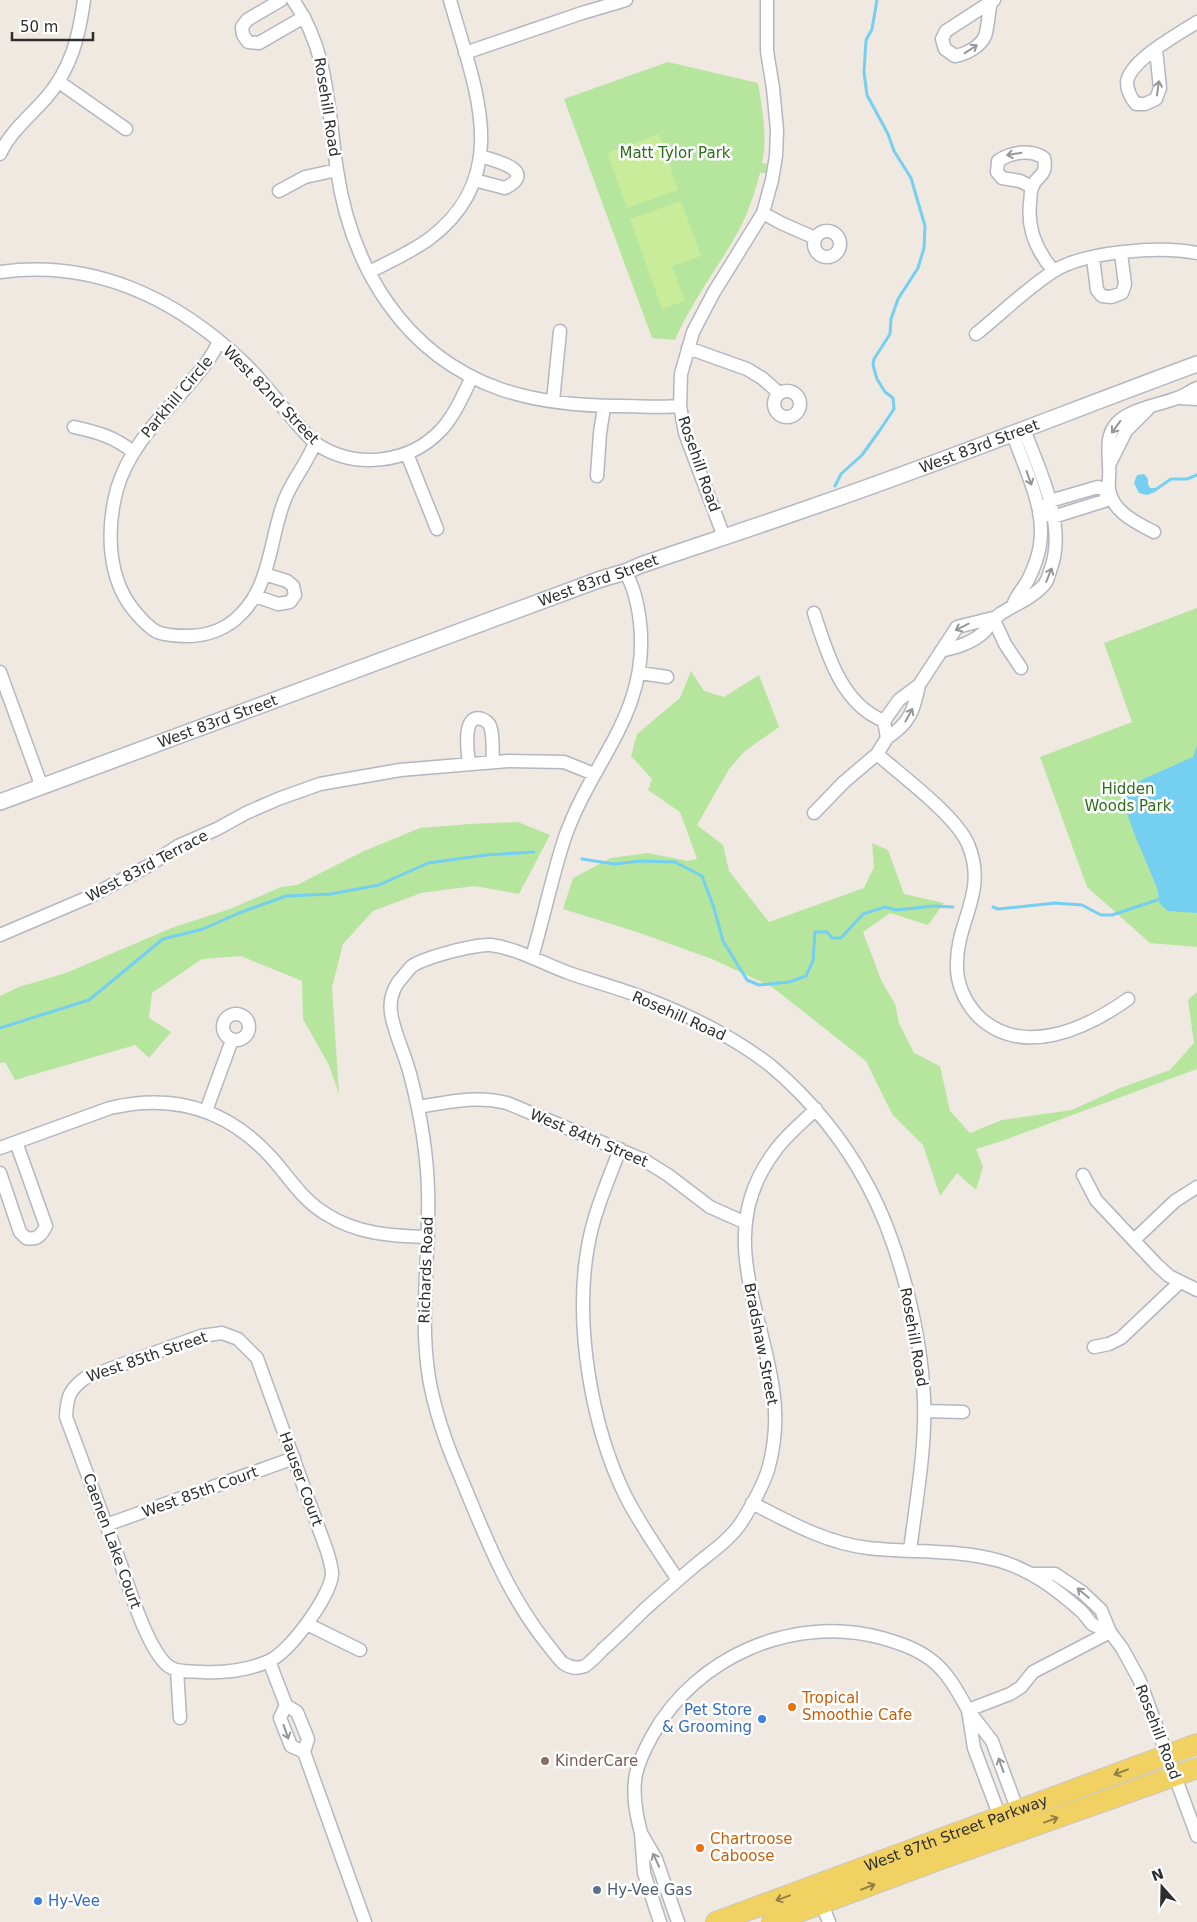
<svg xmlns="http://www.w3.org/2000/svg" width="1197" height="1922" viewBox="0 0 1197 1922" font-family="'DejaVu Sans',sans-serif">
	<rect width="100%" height="100%" fill="#efe9e1"/>
	<!-- green -->
	<path fill="#b6e59e" d="M 668,62 L 758,83 C 762,109 768,136 762,163 L 768,164 L 767,173 L 760,173 C 754,195 747,217 735,237 C 715,272 691,303 675,340 L 652,338 L 564,99 Z
		M 1197,608 L 1197,947 L 1150,943 L 1087,887 L 1040,757 L 1132,722 L 1104,643 Z
		M 691,671 L 704,691 L 724,697 L 759,675 L 779,727 L 745,751 L 729,769 L 697,825 L 723,845 L 729,871 L 769,922 L 864,888 L 874,867 L 872,843 L 888,850 L 904,894 L 944,903 L 928,925 L 890,913 L 863,932 L 882,982 L 895,1004 L 899,1023 L 914,1053 L 940,1066 L 950,1111 L 970,1133 L 1002,1120 L 1072,1110 L 1120,1088 L 1170,1070 L 1194,1043 L 1188,1000 L 1197,992 L 1197,1069 L 1002,1141 L 976,1149 L 983,1167 L 976,1190 L 957,1173 L 940,1196 L 923,1145 L 892,1114 L 866,1061 L 772,987 L 712,959 L 637,932 L 563,909 L 573,878 L 611,858 L 648,853 L 687,861 L 697,859 L 680,812 L 648,790 L 652,779 L 631,756 L 637,734 L 680,698 Z
		M 518,822 L 550,835 L 519,894 L 475,886 L 421,893 L 373,911 L 343,944 L 332,987 L 339,1094 L 329,1065 L 303,1019 L 302,981 L 241,956 L 202,959 L 152,993 L 149,1018 L 171,1032 L 149,1058 L 135,1045 L 15,1080 L 5,1062 L 0,1063 L 0,996 L 19,987 L 66,973 L 174,927 L 230,909 L 281,887 L 297,885 L 364,851 L 420,828 L 470,824 Z"/>
	<!-- pitch -->
	<path fill="#c9ec9a" d="M 659,134 L 678,190 L 627,208 L 607,153 Z
		M 681,201 L 701,256 L 672,266 L 685,301 L 662,309 L 630,219 Z"/>
	<!-- water -->
	<path fill="#75cff0" d="M 1144,474 L 1148,479 L 1148,484 L 1150,488 L 1155,488 L 1155,492 L 1147,495 L 1139,493 L 1134,483 L 1137,475 Z
		M 1197,745 L 1197,913 L 1168,911 L 1160,904 L 1157,888 L 1134,833 L 1125,807 L 1124,797 L 1130,787 L 1141,780 L 1193,757 Z"/>
	<g fill="none" stroke-linecap="round" stroke-linejoin="round">
		<!-- stream -->
		<path stroke="#75cff0" stroke-width="3" d="M 835,486 L 841,474 L 862,455 L 880,430 L 894,409 L 893,398 L 885,392 L 877,379 L 873,365 L 874,359 L 890,334 L 891,319 L 898,299 L 918,268 L 924,248 L 925,226 L 911,178 L 894,151 L 888,134 L 867,95 L 864,72 L 866,40 L 872,29 L 877,0
			M 1155,490 L 1171,479 L 1187,479 L 1197,475
			M 582,859 L 614,864 L 641,861 L 675,862 L 702,876 L 714,908 L 723,941 L 747,980 L 759,985 L 789,982 L 806,976 L 813,961 L 815,932 L 827,932 L 832,938 L 841,938 L 863,914 L 885,907 L 896,910 L 934,906 L 953,907
			M 993,907 L 998,909 L 1018,907 L 1055,903 L 1082,905 L 1101,915 L 1112,915 L 1163,898
			M 0,1028 L 89,1000 L 163,939 L 203,929 L 239,913 L 286,896 L 331,894 L 379,885 L 428,863 L 486,855 L 534,852"/>
		<!-- minor casing -->
		<g stroke="#b4b7c1" stroke-width="15">
			<path id="minor" d="M 281,0 L 247,20 L 242,27 L 243,35 L 248,42 L 259,43 L 304,17
				M 293,0 C 329,50 328,112 337,170 C 351,267 404,355 500,389 C 538,402 580,406 620,406 C 640,406 660,408 680,406
				M 991,3 C 988,13 988,29 985,36 C 980,47 966,54 955,56 L 945,49 L 942,39 L 946,31 L 994,0
				M 1156,50 L 1160,88 L 1156,99 L 1145,104 L 1136,104 C 1131,98 1127,90 1127,82 C 1130,60 1179,34 1197,22
				M 465,53 L 582,13 L 626,0
				M 59,82 L 126,129
				M 0,154 C 10,132 30,116 46,98 C 71,69 79,37 84,0
				M 474,180 L 505,188 C 539,171 494,160 480,156
				M 1032,187 L 1020,181 L 1002,178 L 997,172 L 998,161 C 1011,152 1030,149 1044,158 C 1048,178 1036,174 1032,188 C 1030,192 1031,199 1030,203 C 1027,230 1037,252 1054,271
				M 279,191 L 305,177 L 337,170
				M 763,213 L 781,223 L 815,238
				M814 244a13 13 0 1 1 26 0a13 13 0 1 1-26 0Z
				M 1093,258 L 1097,290 L 1102,296 L 1111,297 L 1122,293 L 1125,284 L 1121,254
				M 0,272 C 95,259 177,299 244,363 C 270,388 289,418 315,443 C 354,470 409,464 441,430 C 455,415 463,395 472,377
				M 369,272 C 389,262 411,252 429,239 C 516,174 473,84 450,0
				M 976,334 C 1001,314 1027,288 1054,271 C 1086,251 1160,246 1197,253
				M 219,341 C 212,358 201,370 189,384 C 162,416 129,447 117,489 C 106,530 107,581 137,614 C 142,620 150,628 157,632 C 165,635 178,636 187,636 C 207,636 227,629 241,614 C 271,585 270,536 285,499 C 293,479 307,463 315,443
				M 688,348 L 747,369 L 762,378 L 779,393
				M774 404a13 13 0 1 1 26 0a13 13 0 1 1-26 0Z
				M 1179,398 L 1197,399
				M 553,401 L 560,331
				M 74,427 C 97,432 115,437 133,452
				M 407,454 L 437,529
				M 1109,465 L 1126,431 L 1148,409
				M 597,476 L 600,433 L 604,407
				M 1098,487 L 1109,490 L 1104,501 L 1053,517 L 1040,512 L 1050,501 Z
				M 1154,532 C 1137,523 1112,512 1109,489 C 1108,482 1110,474 1109,466 C 1109,450 1105,437 1117,423 C 1130,409 1159,405 1177,398 C 1184,396 1190,391 1197,388
				M 724,537 L 685,433 L 680,406 L 681,374 L 693,332 L 714,292 L 763,213 L 772,180 L 776,156 L 777,130 L 773,88 L 767,51 L 767,0
				M 255,596 L 278,604 L 290,602 L 295,595 L 293,586 L 287,581 L 264,574
				M 814,613 C 827,653 841,704 884,721
				M 993,618 L 1005,644 L 1021,668
				M 941,651 C 957,647 973,643 985,631 C 990,624 993,619 1000,614 C 1015,604 1031,599 1044,585 C 1047,581 1049,576 1050,571 C 1067,529 1042,475 1026,435 L 1017,432 L 1015,440 C 1029,479 1051,519 1036,561 C 1033,569 1030,578 1025,585 C 1020,592 1016,597 1013,605
				M 0,672 L 39,779 L 39,787
				M 640,673 L 667,677
				M 884,721 L 899,700 L 919,685 L 957,627 L 993,618
				M 887,738 C 910,723 914,710 919,685
				M 877,754 C 902,776 955,815 968,844 C 988,892 957,920 957,963 C 956,983 965,1003 979,1017 C 1023,1058 1086,1029 1128,999
				M 469,764 C 468,753 461,713 482,719 C 485,720 489,723 490,726 C 494,736 492,751 493,762
				M 814,813 L 844,782 L 877,754 L 887,738 L 884,721
				M 0,935 L 89,897 L 148,866 L 178,846 L 217,829 L 246,813 L 278,799 L 320,784 L 400,770 L 508,761 L 564,762 L 594,774
				M 532,957 C 544,917 552,876 565,837 C 593,758 650,713 640,622 C 638,606 634,586 625,572
				M223 1027a13 13 0 1 1 26 0a13 13 0 1 1-26 0Z
				M 418,1107 C 448,1102 477,1095 507,1103 L 644,1160 L 668,1175 L 710,1207 L 746,1223
				M 816,1109 C 802,1123 786,1135 775,1151 C 715,1230 761,1305 773,1389 C 777,1415 775,1445 768,1470 C 762,1488 751,1507 741,1523 C 730,1539 713,1551 698,1563 C 680,1578 662,1594 645,1609 C 631,1623 617,1637 602,1650 C 601,1652 587,1665 585,1666 C 577,1669 570,1668 563,1663 C 561,1662 549,1646 548,1645 C 508,1596 485,1536 461,1478 C 447,1446 435,1413 429,1378 C 419,1316 430,1252 428,1190 C 427,1150 420,1112 410,1074 C 405,1055 396,1037 392,1018 C 389,1006 391,994 397,984 C 399,981 410,968 412,966 C 426,957 475,944 491,945 C 519,949 544,964 569,973 C 595,982 622,989 647,999 C 691,1016 734,1037 771,1066 C 810,1099 843,1139 867,1184 C 899,1243 921,1331 924,1399 C 926,1449 916,1501 910,1551
				M 206,1111 L 232,1040
				M 0,1148 L 110,1108 C 174,1093 227,1109 271,1157 C 289,1177 302,1200 326,1214 C 357,1234 391,1236 428,1237
				M 620,1149 C 608,1181 594,1212 588,1246 C 574,1324 591,1426 626,1497 C 641,1526 660,1553 678,1580
				M 0,1173 L 20,1232 L 26,1238 C 37,1240 41,1236 46,1226 L 16,1142
				M 1083,1175 L 1096,1200 L 1157,1265 L 1169,1276 L 1197,1290
				M 1134,1240 L 1175,1201 L 1197,1187
				M 222,1333 L 238,1339 L 257,1358 L 327,1551 C 329,1558 332,1567 332,1574 C 331,1595 290,1652 269,1661 C 249,1670 226,1673 203,1672 C 191,1671 176,1673 167,1665 C 147,1647 129,1588 120,1562 C 102,1514 84,1465 66,1417 C 67,1397 69,1390 85,1378 L 201,1336 Z
				M 1094,1347 L 1109,1344 L 1121,1338 L 1180,1282
				M 924,1411 L 963,1412
				M 752,1503 C 789,1522 826,1543 868,1548 C 912,1553 957,1549 1000,1561 C 1031,1570 1056,1589 1080,1610 C 1085,1614 1088,1620 1092,1624 C 1097,1627 1104,1630 1110,1632
				M 106,1525 L 294,1458
				M 1034,1574 L 1055,1574 L 1082,1592 L 1101,1610 L 1110,1632 L 1122,1648 L 1139,1679 L 1197,1836
				M 307,1624 L 360,1650
				M 269,1661 L 286,1705 L 297,1712 L 308,1739 L 304,1752 L 365,1922
				M 177,1670 L 180,1718
				M 286,1705 L 280,1718 L 291,1746 L 304,1752
				M 1000,1817 L 974,1748 L 968,1710 L 992,1741 L 1018,1811
				M 641,1833 C 636,1814 632,1794 636,1774 C 639,1760 646,1747 652,1736 C 696,1656 794,1614 882,1638 C 899,1643 915,1648 930,1659 C 947,1671 958,1692 968,1710 L 1010,1694 L 1021,1687 L 1033,1672 L 1110,1632
				M 820,1899 L 829,1922
				M 660,1922 L 644,1873 L 641,1833 L 656,1859 L 678,1922"/>
		</g>
		<!-- tertiary casing -->
		<g stroke="#b4b7c1" stroke-width="18">
			<g id="tertiary">
				<path id="s1" d="M 0,802 L 601,579 L 625,572 L 641,565 C 696,546 752,528 806,509 C 938,464 1067,412 1197,364"/>
			</g>
		</g>
		<!-- primary casing -->
		<g stroke="#c9c9c9" stroke-width="22">
			<g id="primary">
				<path id="s2" d="M 716,1922 L 1197,1744"/>
				<path d="M 772,1922 L 944,1858 L 1197,1768"/>
			</g>
		</g>
		<!-- minor -->
		<use href="#minor" stroke="#fff" stroke-width="12"/>
		<!-- tertiary -->
		<use href="#tertiary" stroke="#fff" stroke-width="15"/>
		<!-- primary -->
		<use href="#primary" stroke="#f2d163" stroke-width="20"/>
	</g>
	<!-- one-way arrows -->
	<defs><path id="oneway-shaft" d="M-6 0H5M1.5-3L5.5 0L1.5 3" fill="none" stroke-width="1.6" stroke-linecap="round" stroke-linejoin="round" transform="scale(1.25)"/></defs>
	<g stroke="#969696">
		<use href="#oneway-shaft" transform="translate(971 49) rotate(-33)"/>
		<use href="#oneway-shaft" transform="translate(1158 88) rotate(-82)"/>
		<use href="#oneway-shaft" transform="translate(1014 154) rotate(170)"/>
		<use href="#oneway-shaft" transform="translate(1116 427) rotate(126)"/>
		<use href="#oneway-shaft" transform="translate(1029 478) rotate(70)"/>
		<use href="#oneway-shaft" transform="translate(1049 575) rotate(-68)"/>
		<use href="#oneway-shaft" transform="translate(962 627) rotate(153)"/>
		<use href="#oneway-shaft" transform="translate(909 715) rotate(-61)"/>
		<use href="#oneway-shaft" transform="translate(1083 1593) rotate(-140)"/>
		<use href="#oneway-shaft" transform="translate(286 1732) rotate(71)"/>
		<use href="#oneway-shaft" transform="translate(1001 1765) rotate(-110)"/>
		<use href="#oneway-shaft" transform="translate(656 1860) rotate(-115)"/>
	</g>
	<g stroke="#908048">
		<use href="#oneway-shaft" transform="translate(1121 1772) rotate(159)"/>
		<use href="#oneway-shaft" transform="translate(1051 1820) rotate(-20)"/>
		<use href="#oneway-shaft" transform="translate(868 1887) rotate(-21)"/>
		<use href="#oneway-shaft" transform="translate(783 1898) rotate(160)"/>
	</g>
	<!-- markers -->
	<g fill="#e8710a" stroke="#fff" stroke-width="2">
		<circle cx="792" cy="1707" r="5"/>
		<circle cx="700" cy="1848" r="5"/>
	</g>
	<g fill="#3f7fe0" stroke="#fff" stroke-width="2">
		<circle cx="762" cy="1719" r="5"/>
		<circle cx="38" cy="1901" r="5"/>
	</g>
	<circle fill="#8d6e63" stroke="#fff" stroke-width="2" cx="545" cy="1761" r="5"/>
	<circle fill="#5c6f8a" stroke="#fff" stroke-width="2" cx="597" cy="1890" r="5"/>
	<g text-anchor="middle" stroke-width="5" stroke-linejoin="round" paint-order="stroke">
		<!-- street labels -->
		<g font-size="15" fill="#2e2e2e" stroke="#fff">
			<text transform="translate(327 107) rotate(81)" y="5">Rosehill Road</text>
			<text transform="translate(271 395) rotate(46)" y="5">West 82nd Street</text>
			<text transform="translate(177 397) rotate(-50)" y="5">Parkhill Circle</text>
			<text dy="5" stroke="none"><textPath href="#s1" startOffset="1042">West 83rd Street</textPath></text>
			<text transform="translate(699 464) rotate(71)" y="5">Rosehill Road</text>
			<text dy="5" stroke="none"><textPath href="#s1" startOffset="638">West 83rd Street</textPath></text>
			<text dy="5" stroke="none"><textPath href="#s1" startOffset="232">West 83rd Street</textPath></text>
			<text transform="translate(147 866) rotate(-28)" y="5">West 83rd Terrace</text>
			<text transform="translate(679 1016) rotate(24)" y="5">Rosehill Road</text>
			<text transform="translate(589 1138) rotate(23)" y="5">West 84th Street</text>
			<text transform="translate(426 1270) rotate(-88)" y="5">Richards Road</text>
			<text transform="translate(914 1337) rotate(80)" y="5">Rosehill Road</text>
			<text transform="translate(761 1344) rotate(79)" y="5">Bradshaw Street</text>
			<text transform="translate(147 1357) rotate(-19)" y="5">West 85th Street</text>
			<text transform="translate(301 1479) rotate(70)" y="5">Hauser Court</text>
			<text transform="translate(200 1492) rotate(-20)" y="5">West 85th Court</text>
			<text transform="translate(112 1541) rotate(70)" y="5">Caenen Lake Court</text>
			<text transform="translate(1158 1732) rotate(69)" y="5">Rosehill Road</text>
			<text dy="5" stroke="none"><textPath href="#s2" startOffset="256">West 87th Street Parkway</textPath></text>
		</g>
		<!-- park labels -->
		<g font-size="15" fill="#2c6e1b" stroke="#fff">
			<text x="675" y="158">Matt Tylor Park</text>
			<text x="1128" y="794">Hidden<tspan x="1128" dy="17">Woods Park</tspan></text>
		</g>
		<!-- food labels -->
		<g font-size="15" fill="#c56008" stroke="#fff" text-anchor="start">
			<text x="802" y="1703">Tropical<tspan x="802" dy="17">Smoothie Cafe</tspan></text>
			<text x="710" y="1844">Chartroose<tspan x="710" dy="17">Caboose</tspan></text>
		</g>
		<!-- shop labels -->
		<g font-size="15" fill="#366cbe" stroke="#fff" text-anchor="end">
			<text x="752" y="1715">Pet Store<tspan x="752" dy="17">&amp; Grooming</tspan></text>
			<text x="48" y="1906" text-anchor="start">Hy-Vee</text>
		</g>
		<!-- education labels -->
		<g font-size="15" fill="#785e54" stroke="#fff" text-anchor="start">
			<text x="555" y="1766">KinderCare</text>
		</g>
		<!-- service labels -->
		<g font-size="15" fill="#4e5e75" stroke="#fff" text-anchor="start">
			<text x="607" y="1895">Hy-Vee Gas</text>
		</g>
	</g>
	<!-- north arrow -->
	<g transform="translate(1162 1887) rotate(340)" stroke="#ffffff" stroke-width="4" paint-order="stroke">
	<path d="M0-4L9 19L0 12L-9 19Z" fill="#2e2e2e"/>
	<text y="-8" font-size="14" font-weight="bold" text-anchor="middle" fill="#2e2e2e">N</text>
	</g>
	<!-- scale -->
	<path d="M12 32v8h81v-8" fill="none" stroke="#2e2e2e" stroke-width="2.5"/>
	<text x="20" y="32" font-size="15" fill="#2e2e2e" stroke="#ffffff" stroke-width="4" paint-order="stroke">50 m</text>
</svg>
